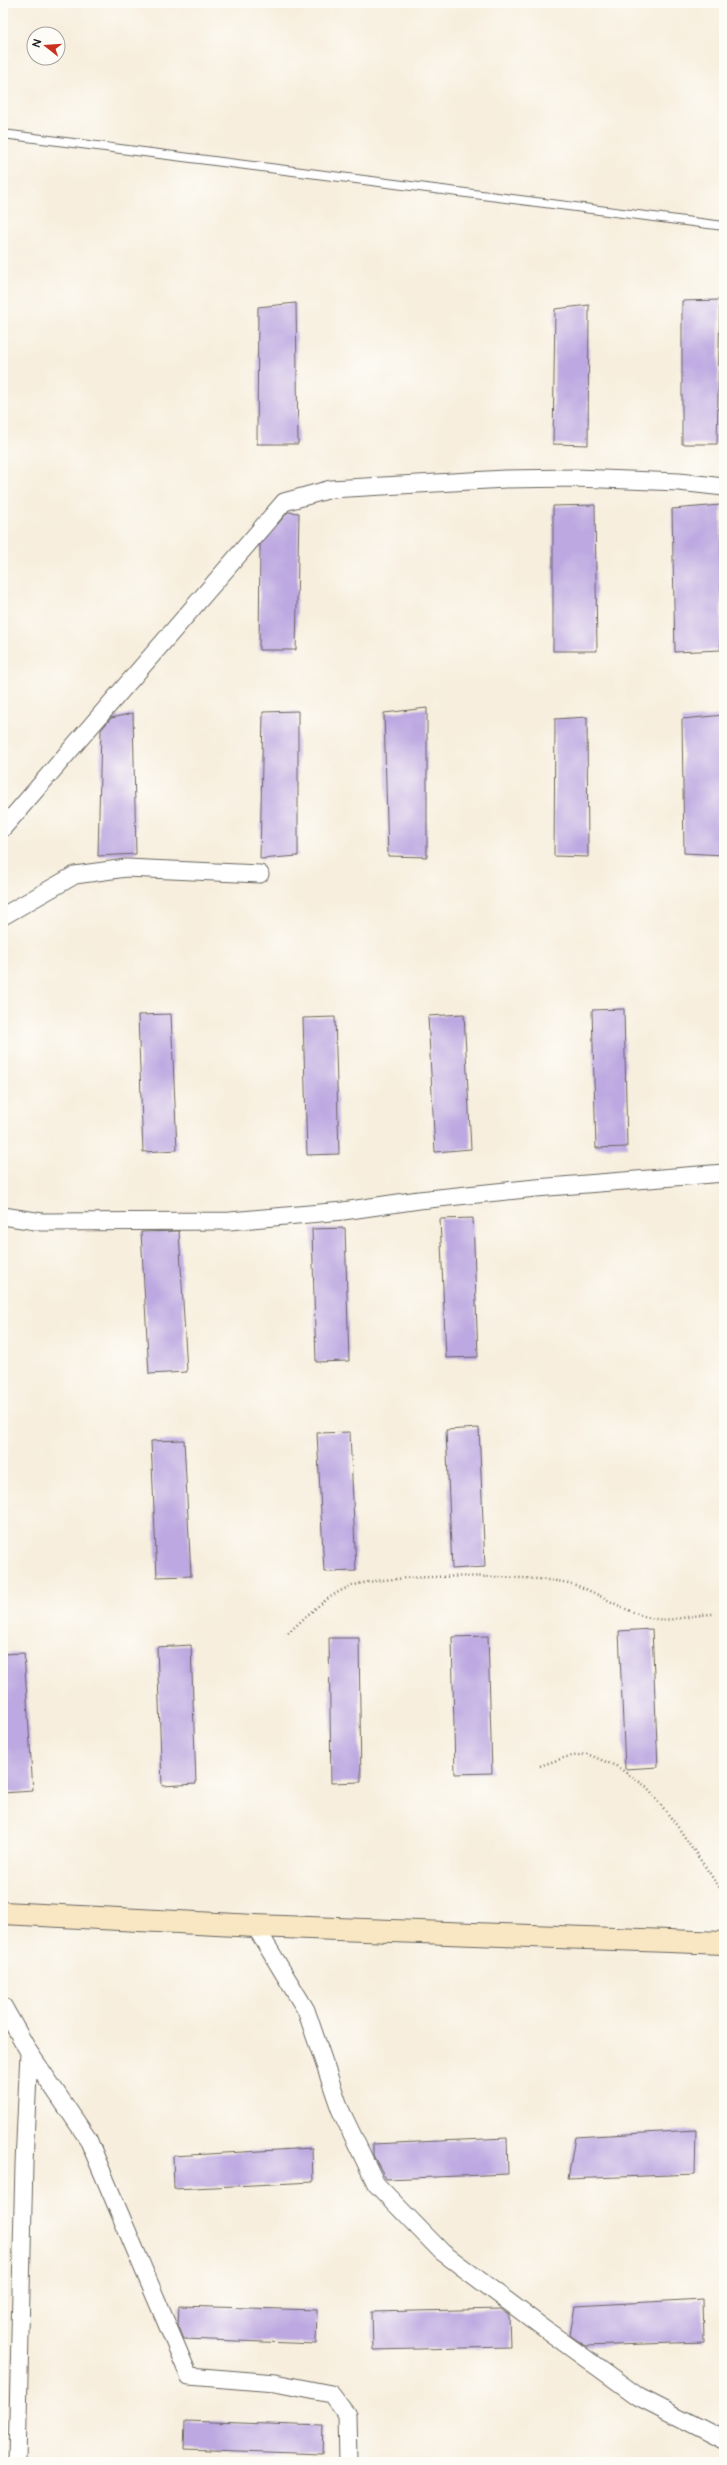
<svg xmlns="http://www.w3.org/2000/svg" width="727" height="2465" viewBox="0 0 727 2465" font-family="'Architects Daughter',sans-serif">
	<rect width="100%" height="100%" fill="#fdfcf7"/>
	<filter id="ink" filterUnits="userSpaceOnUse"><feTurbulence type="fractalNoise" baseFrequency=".025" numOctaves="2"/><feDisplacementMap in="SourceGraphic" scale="8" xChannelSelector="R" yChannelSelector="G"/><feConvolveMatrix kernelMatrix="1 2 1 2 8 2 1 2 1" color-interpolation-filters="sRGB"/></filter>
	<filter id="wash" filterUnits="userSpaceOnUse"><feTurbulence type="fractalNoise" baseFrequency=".012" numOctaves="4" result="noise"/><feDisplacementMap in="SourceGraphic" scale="16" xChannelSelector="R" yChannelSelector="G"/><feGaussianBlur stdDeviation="0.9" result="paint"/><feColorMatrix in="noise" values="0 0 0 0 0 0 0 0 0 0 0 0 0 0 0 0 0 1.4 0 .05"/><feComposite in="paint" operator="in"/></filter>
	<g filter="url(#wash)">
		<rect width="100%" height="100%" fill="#f7eedd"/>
		<g id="blocks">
			<!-- building -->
			<path fill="#bda8e1" d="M 720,300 L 717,444 L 682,444 L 682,301 Z
				M 296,303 L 298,444 L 257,444 L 258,307 Z
				M 589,305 L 588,445 L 553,444 L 555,309 Z
				M 595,505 L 597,651 L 553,651 L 553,506 Z
				M 721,505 L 721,650 L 675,652 L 672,509 Z
				M 288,512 L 299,513 L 296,650 L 259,650 L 260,545 Z
				M 427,708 L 427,857 L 388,856 L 384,713 Z
				M 298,711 L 298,856 L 260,859 L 263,712 Z
				M 133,713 L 136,854 L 98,856 L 101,730 L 111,718 Z
				M 724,715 L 724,855 L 684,853 L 682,719 Z
				M 587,717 L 588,857 L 554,856 L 555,719 Z
				M 624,1009 L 627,1147 L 596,1148 L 592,1010 Z
				M 171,1014 L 177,1150 L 143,1152 L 138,1015 Z
				M 464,1014 L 471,1149 L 435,1152 L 428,1016 Z
				M 335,1017 L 339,1154 L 307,1155 L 303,1018 Z
				M 473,1218 L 478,1357 L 446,1358 L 440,1219 Z
				M 345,1228 L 349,1361 L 316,1362 L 312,1229 Z
				M 179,1231 L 187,1372 L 149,1374 L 141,1232 Z
				M 479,1428 L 485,1567 L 452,1569 L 446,1430 Z
				M 350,1432 L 356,1571 L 324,1572 L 317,1433 Z
				M 184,1440 L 191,1576 L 157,1577 L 151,1441 Z
				M 652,1629 L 658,1767 L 625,1769 L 619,1631 Z
				M 488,1636 L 492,1773 L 455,1774 L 452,1637 Z
				M 329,1638 L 359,1638 L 361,1782 L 331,1783 Z
				M 191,1645 L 196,1784 L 162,1786 L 157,1647 Z
				M 24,1653 L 33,1791 L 3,1793 L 3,1654 Z
				M 696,2130 L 695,2174 L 568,2179 L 575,2137 Z
				M 507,2138 L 508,2174 L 386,2179 L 373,2155 L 373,2144 Z
				M 312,2148 L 313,2182 L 174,2189 L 173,2156 Z
				M 703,2299 L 704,2342 L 585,2346 L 570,2335 L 575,2306 Z
				M 179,2306 L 317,2310 L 316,2344 L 184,2339 L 178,2325 Z
				M 501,2309 L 509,2315 L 510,2347 L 373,2350 L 372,2312 Z
				M 185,2421 L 323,2426 L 322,2454 L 184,2449 Z"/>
		</g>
	</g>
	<g filter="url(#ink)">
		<use href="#blocks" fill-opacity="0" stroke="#696660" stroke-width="1"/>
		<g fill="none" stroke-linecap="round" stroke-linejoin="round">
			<!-- lane casing -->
			<g stroke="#696660" stroke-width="10">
				<path id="lane" d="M 3,134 L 724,226"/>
			</g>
			<!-- street casing -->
			<g stroke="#696660" stroke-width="19">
				<path id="street" d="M 3,828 L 284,502 L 331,489 L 505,479 L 576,478 L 679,482 L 724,487
					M 3,916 L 75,875 L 126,868 L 260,874
					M 3,1216 L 42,1222 L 230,1221 L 343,1211 L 419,1200 L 536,1188 L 724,1173
					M 255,1926 L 306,2010 L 340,2109 L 376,2184 L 442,2252 L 549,2332 L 639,2397 L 724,2440
					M 3,2006 L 29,2052 L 88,2139 L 189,2376 L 275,2383 L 331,2394 L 347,2415 L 348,2462
					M 17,2462 L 24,2164 L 29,2052"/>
			</g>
			<!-- secondary casing -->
			<g stroke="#696660" stroke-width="24">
				<path id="secondary" d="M 3,1913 L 255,1926 L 724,1943"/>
			</g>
			<!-- path -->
			<path stroke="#696660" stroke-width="2.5" stroke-dasharray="1 3" stroke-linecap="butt" d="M 288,1633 C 306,1617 326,1596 349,1587 C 380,1573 538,1574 572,1584 C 601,1593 626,1614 656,1619 C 672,1622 696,1614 713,1614
				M 540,1766 L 566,1757 L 587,1754 L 616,1766 L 647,1787 L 675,1823 L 724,1894"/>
			<!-- lane -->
			<use href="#lane" stroke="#fff" stroke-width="8"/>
			<!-- street -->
			<use href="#street" stroke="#fff" stroke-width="17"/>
			<!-- secondary -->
			<use href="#secondary" stroke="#f9e7c3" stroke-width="22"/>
		</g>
	</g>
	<!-- margin -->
	<rect width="727" height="2465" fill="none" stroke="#fdfcf7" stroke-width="16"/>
	<!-- north arrow -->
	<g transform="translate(46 46) rotate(287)"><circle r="19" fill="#fdfcf7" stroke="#a3a29f"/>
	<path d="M0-3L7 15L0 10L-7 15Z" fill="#c8321e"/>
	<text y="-6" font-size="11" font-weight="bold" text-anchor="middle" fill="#1c1c1c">N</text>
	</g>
</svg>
